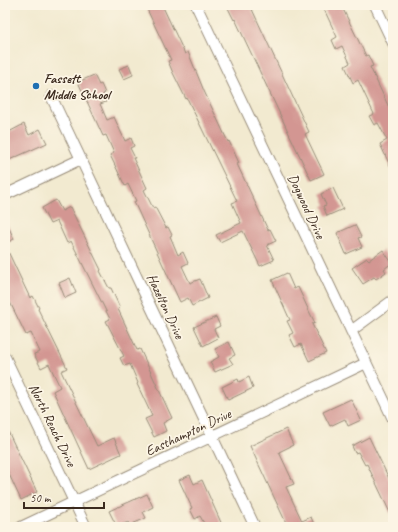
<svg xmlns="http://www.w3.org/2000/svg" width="398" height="532" viewBox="0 0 398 532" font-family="Caveat,sans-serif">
	<rect width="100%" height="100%" fill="#fcf5e5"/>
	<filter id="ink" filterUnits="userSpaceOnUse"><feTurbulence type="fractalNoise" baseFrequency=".025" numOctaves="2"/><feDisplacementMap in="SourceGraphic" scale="8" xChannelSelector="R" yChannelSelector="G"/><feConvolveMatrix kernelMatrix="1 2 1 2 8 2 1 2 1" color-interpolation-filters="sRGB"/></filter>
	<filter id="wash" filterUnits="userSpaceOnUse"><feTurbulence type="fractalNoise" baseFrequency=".012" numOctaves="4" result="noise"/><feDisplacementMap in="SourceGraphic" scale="16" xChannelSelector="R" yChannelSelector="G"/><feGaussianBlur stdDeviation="0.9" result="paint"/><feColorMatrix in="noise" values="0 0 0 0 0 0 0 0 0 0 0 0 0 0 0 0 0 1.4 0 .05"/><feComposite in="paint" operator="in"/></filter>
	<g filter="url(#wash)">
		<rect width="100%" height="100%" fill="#f2ead0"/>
		<g id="blocks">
			<!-- building -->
			<path fill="#d39692" d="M 145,5 L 162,5 L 185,54 L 188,52 L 204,91 L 228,142 L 229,141 L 239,163 L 237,164 L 268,230 L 270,229 L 276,241 L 267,245 L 274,260 L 260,266 L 243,231 L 220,242 L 216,235 L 241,223 L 232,203 L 237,201 L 187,98 L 186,99 L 173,73 L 168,61 L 171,60 Z
				M 235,5 L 250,5 L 309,132 L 305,134 L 324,174 L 311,180 L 235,19 L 234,20 L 228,8 Z
				M 322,5 L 341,5 L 366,56 L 368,55 L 373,66 L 370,67 L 393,116 L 393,172 L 380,144 L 387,140 L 378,123 L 374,125 L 369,116 L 374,114 L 358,80 L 353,83 L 345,66 L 350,63 L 342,46 L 336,49 L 332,40 L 337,37 Z
				M 129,65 L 133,75 L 124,79 L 119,69 Z
				M 94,75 L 99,85 L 101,84 L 105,93 L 103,94 L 106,102 L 100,104 L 107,120 L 114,117 L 125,141 L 131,138 L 134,146 L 130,148 L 135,158 L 133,158 L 147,188 L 144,190 L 153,208 L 155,207 L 166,228 L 168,227 L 172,235 L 170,236 L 178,255 L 183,252 L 188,263 L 182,266 L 190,283 L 200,279 L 208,298 L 192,306 L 188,298 L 180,302 L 134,202 L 136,201 L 128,184 L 125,186 L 110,155 L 114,153 L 106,135 L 103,136 L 78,82 Z
				M 24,124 L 29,135 L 40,129 L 47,143 L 7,161 L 5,156 L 5,134 Z
				M 333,188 L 343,209 L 327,216 L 323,206 L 326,205 L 321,194 Z
				M 56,200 L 62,211 L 70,207 L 101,270 L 100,271 L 109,288 L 111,288 L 120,308 L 118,309 L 137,350 L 140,349 L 172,418 L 163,423 L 166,431 L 154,437 L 145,419 L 152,416 L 137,384 L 138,383 L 130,364 L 124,366 L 120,358 L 124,356 L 106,321 L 110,319 L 71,241 L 67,243 L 57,221 L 50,224 L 42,208 Z
				M 5,219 L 14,239 L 5,244 Z
				M 355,225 L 361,237 L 358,238 L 362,247 L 346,254 L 337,233 Z
				M 5,245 L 30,298 L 33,296 L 39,308 L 38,309 L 67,368 L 61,371 L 97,446 L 114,438 L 121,454 L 89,469 L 53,391 L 60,387 L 49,364 L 41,368 L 34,354 L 40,352 L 31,333 L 26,335 L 5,292 Z
				M 383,250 L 392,263 L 384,269 L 386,272 L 376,279 L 374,277 L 363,284 L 352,268 L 367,258 L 369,260 Z
				M 287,273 L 294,289 L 298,287 L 309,311 L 315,323 L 312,324 L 326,353 L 309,361 L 301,344 L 295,347 L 289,335 L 293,333 L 287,321 L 290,320 L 272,280 Z
				M 70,278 L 76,293 L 65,298 L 59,283 Z
				M 216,317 L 220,326 L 214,329 L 218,338 L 203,346 L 194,327 Z
				M 229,342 L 235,355 L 229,358 L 233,364 L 215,372 L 210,362 L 219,357 L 215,349 Z
				M 249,377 L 253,388 L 228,400 L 222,387 L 238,379 L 239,382 Z
				M 351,399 L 361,420 L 348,426 L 345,419 L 330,426 L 323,412 Z
				M 5,425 L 37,492 L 21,500 L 7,470 L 5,471 Z
				M 286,429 L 293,445 L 279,452 L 294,484 L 286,487 L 302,521 L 311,517 L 315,527 L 288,527 L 250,446 Z
				M 369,437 L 393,487 L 393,519 L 367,464 L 365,465 L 358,452 L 355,453 L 352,446 Z
				M 190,475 L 194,484 L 202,480 L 223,527 L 206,527 L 200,516 L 195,519 L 190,509 L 192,508 L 179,480 Z
				M 147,494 L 153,507 L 143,512 L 146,518 L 130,525 L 128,522 L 117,527 L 109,511 Z"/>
		</g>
	</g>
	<g filter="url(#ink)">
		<use href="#blocks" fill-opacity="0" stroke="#968a77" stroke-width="1"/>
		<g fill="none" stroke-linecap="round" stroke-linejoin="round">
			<!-- street casing -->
			<g stroke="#968a77" stroke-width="12">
				<path id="street" d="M 196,5 L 393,419
					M 375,5 L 393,43
					M 51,96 L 255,527
					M 5,195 L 81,159
					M 351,331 L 393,300
					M 5,357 L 86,527
					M 21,527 L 366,363"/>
			</g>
			<!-- street -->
			<use href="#street" stroke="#fff" stroke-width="10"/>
		</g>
	</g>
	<!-- markers -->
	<circle fill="#1f6fb2" stroke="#fcf5e5" stroke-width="1.5" cx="36" cy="86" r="4"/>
	<g text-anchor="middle" stroke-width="3.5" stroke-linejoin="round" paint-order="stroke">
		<!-- poi labels -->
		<g font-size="14" font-weight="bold" fill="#3b2a1e" stroke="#fcf5e5" text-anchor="start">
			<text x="44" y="83">Fassett<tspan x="44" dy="16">Middle School</tspan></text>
		</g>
		<!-- street labels -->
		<g font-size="14" fill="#3b2a1e" stroke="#fcf5e5">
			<text transform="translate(307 206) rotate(65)" y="5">Dogwood Drive</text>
			<text transform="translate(166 306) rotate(65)" y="5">Hazelton Drive</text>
			<text transform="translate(53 425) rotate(64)" y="5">North Reach Drive</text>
			<text transform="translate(188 432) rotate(-25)" y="5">Easthampton Drive</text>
		</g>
	</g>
	<!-- margin -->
	<rect width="398" height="532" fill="none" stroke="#fcf5e5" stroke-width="20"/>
	<!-- scale -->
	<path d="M24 502v6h80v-6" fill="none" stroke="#3b2a1e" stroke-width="2"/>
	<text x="30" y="502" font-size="12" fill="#3b2a1e" stroke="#fcf5e5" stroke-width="3" paint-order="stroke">50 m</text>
</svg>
